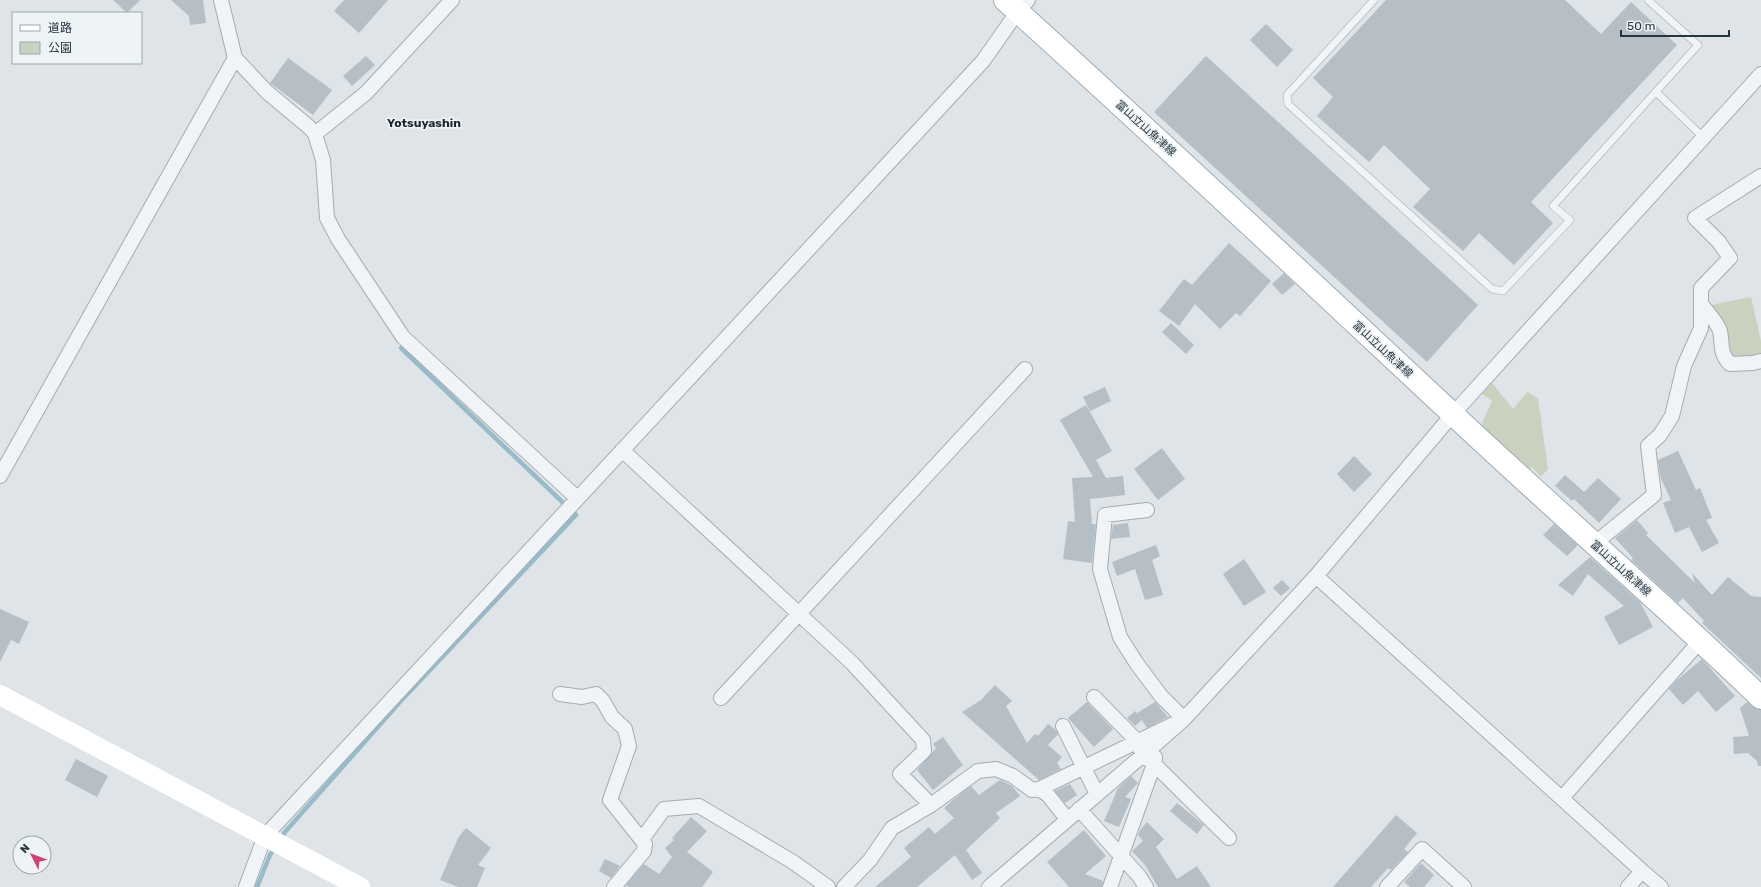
<svg xmlns="http://www.w3.org/2000/svg" width="1761" height="887" viewBox="0 0 1761 887" font-family="Rubik,'Noto Sans JP',sans-serif">
	<rect width="100%" height="100%" fill="#dee4e8"/>
	<!-- green -->
	<path fill="#c8d2bf" d="M 1751,297 L 1761,341 L 1761,353 L 1736,359 L 1730,357 L 1721,318 L 1711,305 Z
		M 1492,383 L 1513,409 L 1527,392 L 1538,398 L 1548,469 L 1541,477 L 1532,467 L 1527,473 L 1479,430 L 1492,401 L 1482,394 Z"/>
	<g fill="none" stroke-linecap="round" stroke-linejoin="round">
		<!-- stream -->
		<path stroke="#99bbc9" stroke-width="4.5" d="M 280,840 L 285,832 L 399,703 L 576,515 L 401,348
			M 257,887 L 270,855 L 275,847"/>
	</g>
	<!-- building -->
	<path fill="#b6bfc5" d="M 113,0 L 140,0 L 127,13 Z
		M 171,0 L 203,0 L 206,23 L 190,25 L 189,16 Z
		M 344,0 L 388,0 L 359,33 L 334,11 Z
		M 1386,0 L 1565,0 L 1601,34 L 1631,2 L 1677,45 L 1531,202 L 1553,223 L 1514,265 L 1479,233 L 1463,251 L 1413,207 L 1430,189 L 1384,145 L 1369,162 L 1317,116 L 1333,97 L 1313,78 Z
		M 1266,24 L 1293,50 L 1277,67 L 1250,40 Z
		M 366,56 L 375,65 L 352,86 L 343,76 Z
		M 1206,56 L 1478,305 L 1427,362 L 1154,112 Z
		M 288,58 L 332,90 L 313,115 L 270,83 Z
		M 1229,243 L 1271,281 L 1240,316 L 1236,313 L 1220,329 L 1195,304 L 1179,326 L 1159,311 L 1184,279 L 1192,285 Z
		M 1284,273 L 1295,284 L 1282,295 L 1272,284 Z
		M 1171,323 L 1194,345 L 1186,354 L 1162,332 Z
		M 1105,387 L 1111,401 L 1090,411 L 1083,397 Z
		M 1086,405 L 1112,451 L 1096,460 L 1106,478 L 1123,476 L 1125,495 L 1090,499 L 1092,524 L 1096,524 L 1092,563 L 1063,559 L 1068,521 L 1075,522 L 1072,478 L 1093,477 L 1060,420 Z
		M 1162,448 L 1185,479 L 1158,500 L 1134,469 Z
		M 1678,451 L 1696,490 L 1700,488 L 1712,518 L 1706,520 L 1719,543 L 1702,552 L 1689,527 L 1675,533 L 1663,503 L 1671,500 L 1661,479 L 1658,460 Z
		M 1354,456 L 1372,474 L 1354,492 L 1337,474 Z
		M 1565,475 L 1584,492 L 1598,478 L 1621,499 L 1599,523 L 1574,499 L 1572,501 L 1555,486 Z
		M 1637,520 L 1648,533 L 1646,535 L 1695,583 L 1692,573 L 1712,595 L 1728,577 L 1751,596 L 1761,597 L 1761,678 L 1702,623 L 1704,621 L 1683,598 L 1678,603 L 1631,560 L 1633,558 L 1615,538 Z
		M 1128,523 L 1130,537 L 1111,539 L 1113,525 Z
		M 1554,524 L 1578,545 L 1567,556 L 1543,535 Z
		M 1156,545 L 1160,556 L 1152,560 L 1163,595 L 1145,600 L 1135,569 L 1117,576 L 1112,562 Z
		M 1590,557 L 1640,602 L 1653,627 L 1619,645 L 1604,617 L 1624,606 L 1588,574 L 1573,596 L 1558,585 Z
		M 1244,559 L 1266,592 L 1244,606 L 1223,574 Z
		M 1282,580 L 1290,588 L 1281,596 L 1273,588 Z
		M 0,609 L 29,622 L 19,644 L 11,640 L 0,662 Z
		M 1702,659 L 1735,696 L 1716,712 L 1698,691 L 1683,705 L 1669,689 L 1677,680 Z
		M 995,685 L 1012,701 L 1006,706 L 1027,743 L 1035,734 L 1038,736 L 1048,724 L 1056,730 L 1058,734 L 1048,745 L 1062,757 L 1057,763 L 1061,769 L 1039,780 L 962,712 L 981,700 Z
		M 1087,702 L 1113,729 L 1094,747 L 1068,718 Z
		M 1155,702 L 1168,717 L 1147,728 L 1142,720 L 1135,726 L 1127,718 L 1135,711 L 1142,720 L 1137,713 Z
		M 1747,702 L 1753,707 L 1761,710 L 1761,766 L 1758,766 L 1757,761 L 1748,753 L 1734,754 L 1733,737 L 1749,736 L 1740,708 Z
		M 943,737 L 963,765 L 933,790 L 917,770 L 936,748 L 933,744 Z
		M 76,759 L 108,776 L 97,797 L 65,780 Z
		M 1131,776 L 1138,783 L 1125,797 L 1131,799 L 1119,827 L 1104,821 L 1118,788 Z
		M 1000,780 L 1012,786 L 1020,796 L 996,813 L 1000,818 L 966,850 L 982,873 L 972,880 L 955,855 L 917,887 L 875,887 L 911,857 L 904,848 L 929,827 L 935,834 L 954,818 L 944,808 L 955,798 L 971,786 L 979,795 Z
		M 1070,784 L 1077,795 L 1065,803 L 1055,791 Z
		M 1177,803 L 1204,825 L 1197,834 L 1170,811 Z
		M 1396,815 L 1417,833 L 1404,849 L 1408,852 L 1391,870 L 1388,868 L 1371,887 L 1333,887 Z
		M 691,817 L 707,831 L 687,852 L 713,872 L 702,887 L 629,887 L 626,885 L 644,864 L 659,874 L 672,857 L 665,848 L 674,840 L 672,838 Z
		M 1147,822 L 1164,839 L 1156,847 L 1177,879 L 1197,866 L 1211,887 L 1158,887 L 1145,865 L 1132,851 L 1143,841 L 1138,835 L 1140,830 Z
		M 466,828 L 491,848 L 478,865 L 485,868 L 477,887 L 458,887 L 440,880 L 458,838 Z
		M 1084,830 L 1106,856 L 1085,874 L 1103,881 L 1102,887 L 1069,887 L 1047,862 Z
		M 605,859 L 620,866 L 611,878 L 599,871 Z
		M 1421,863 L 1434,875 L 1424,887 L 1410,887 L 1404,882 Z"/>
	<g fill="none" stroke-linecap="round" stroke-linejoin="round">
		<!-- lane casing -->
		<g stroke="#a3acb2" stroke-width="8">
			<path id="lane" d="M 1374,0 L 1287,95 L 1288,104 L 1492,289 L 1503,291 L 1570,220 L 1553,206 L 1698,45 L 1648,0
				M 1656,92 L 1703,137"/>
		</g>
		<!-- street casing -->
		<g stroke="#a3acb2" stroke-width="16">
			<path id="street" d="M 221,0 L 235,58 L 267,92 L 309,127 L 315,134 L 323,160 L 327,218 L 338,239 L 403,337 L 577,498
				M 315,134 L 366,93 L 452,0
				M 1702,305 C 1708,313 1717,322 1720,331 C 1723,345 1719,353 1730,364 L 1753,363 L 1761,361
				M 622,450 L 852,663 L 923,740 L 924,751 L 900,774 L 931,805 L 978,771 L 996,769 L 1013,776 L 1032,790 L 1039,789 L 1048,795 L 1067,819
				M 0,476 L 235,58
				M 1594,544 L 1654,495 L 1648,446 L 1660,435 L 1672,416 L 1684,366 L 1701,328 L 1701,288 L 1730,258 L 1719,242 L 1695,218 L 1761,176
				M 1316,576 L 1642,871 L 1628,887
				M 560,694 L 582,697 L 596,694 L 603,701 L 612,717 L 625,729 L 629,746 L 610,800 L 645,844 L 644,851 L 614,887
				M 1094,697 L 1137,741 L 1143,755 L 1154,764 L 1229,838
				M 721,698 L 1025,369
				M 1063,726 L 1097,794
				M 1039,789 L 1184,719 L 1161,696 L 1137,664 L 1120,637 L 1100,569 L 1105,515 L 1147,510
				M 1562,798 L 1701,640
				M 1079,809 L 1139,876 L 1146,887
				M 642,839 L 664,809 L 699,806 L 793,862 L 828,887
				M 1642,871 L 1661,887
				M 246,887 L 265,836 L 983,61 L 1018,11 L 1028,0
				M 844,887 L 870,860 L 892,828 L 931,805
				M 989,887 L 1157,743 L 1184,719 L 1316,576 L 1453,414 L 1761,74
				M 1110,887 L 1154,764 L 1155,757
				M 1387,887 L 1422,849 L 1464,887"/>
		</g>
		<!-- primary casing -->
		<g stroke="#9eabb4" stroke-width="24">
			<path id="primary" d="M 1005,0 C 1168,147 1327,297 1487,446 C 1578,530 1672,612 1761,698"/>
		</g>
		<!-- lane -->
		<use href="#lane" stroke="#f1f4f6" stroke-width="7"/>
		<!-- street -->
		<use href="#street" stroke="#f1f4f6" stroke-width="14"/>
		<!-- secondary -->
		<path stroke="#fff" stroke-width="20" d="M 0,695 L 360,887"/>
		<!-- primary -->
		<use href="#primary" stroke="#fff" stroke-width="22"/>
	</g>
	<g text-anchor="middle" stroke-width="3.5" stroke-linejoin="round" paint-order="stroke">
		<!-- street labels -->
		<g font-size="11" fill="#27353f" stroke="#eef3f6">
			<text transform="translate(1146 128) rotate(42)" y="4">富山立山魚津線</text>
			<text transform="translate(1383 349) rotate(43)" y="4">富山立山魚津線</text>
			<text transform="translate(1621 568) rotate(42)" y="4">富山立山魚津線</text>
		</g>
		<!-- neighbourhood labels -->
		<g font-size="12" font-weight="bold" fill="#1a2630" stroke="#eef3f6">
			<text x="424" y="127">Yotsuyashin</text>
		</g>
	</g>
	<!-- legend -->
	<rect x="12" y="12" width="130" height="52" fill="#eef3f6" stroke="#9ea7ad"/>
	<rect x="20" y="25" width="20" height="6" fill="#ffffff" stroke="#9ea7ad"/>
	<text x="48" y="32" font-size="12" fill="#27353f">道路</text>
	<rect x="20" y="42" width="20" height="12" fill="#c8d2bf" stroke="#9ea7ad"/>
	<text x="48" y="52" font-size="12" fill="#27353f">公園</text>
	<!-- north arrow -->
	<g transform="translate(32 855) rotate(312)"><circle r="19" fill="#eef3f6" stroke="#9ea7ad"/>
	<path d="M0-3L7 15L0 10L-7 15Z" fill="#cf4276"/>
	<text y="-6" font-size="11" font-weight="bold" text-anchor="middle" fill="#27353f">N</text>
	</g>
	<!-- scale -->
	<path d="M1621 30v6h108v-6" fill="none" stroke="#27353f" stroke-width="2"/>
	<text x="1627" y="30" font-size="12" fill="#27353f" stroke="#eef3f6" stroke-width="3" paint-order="stroke">50 m</text>
</svg>
